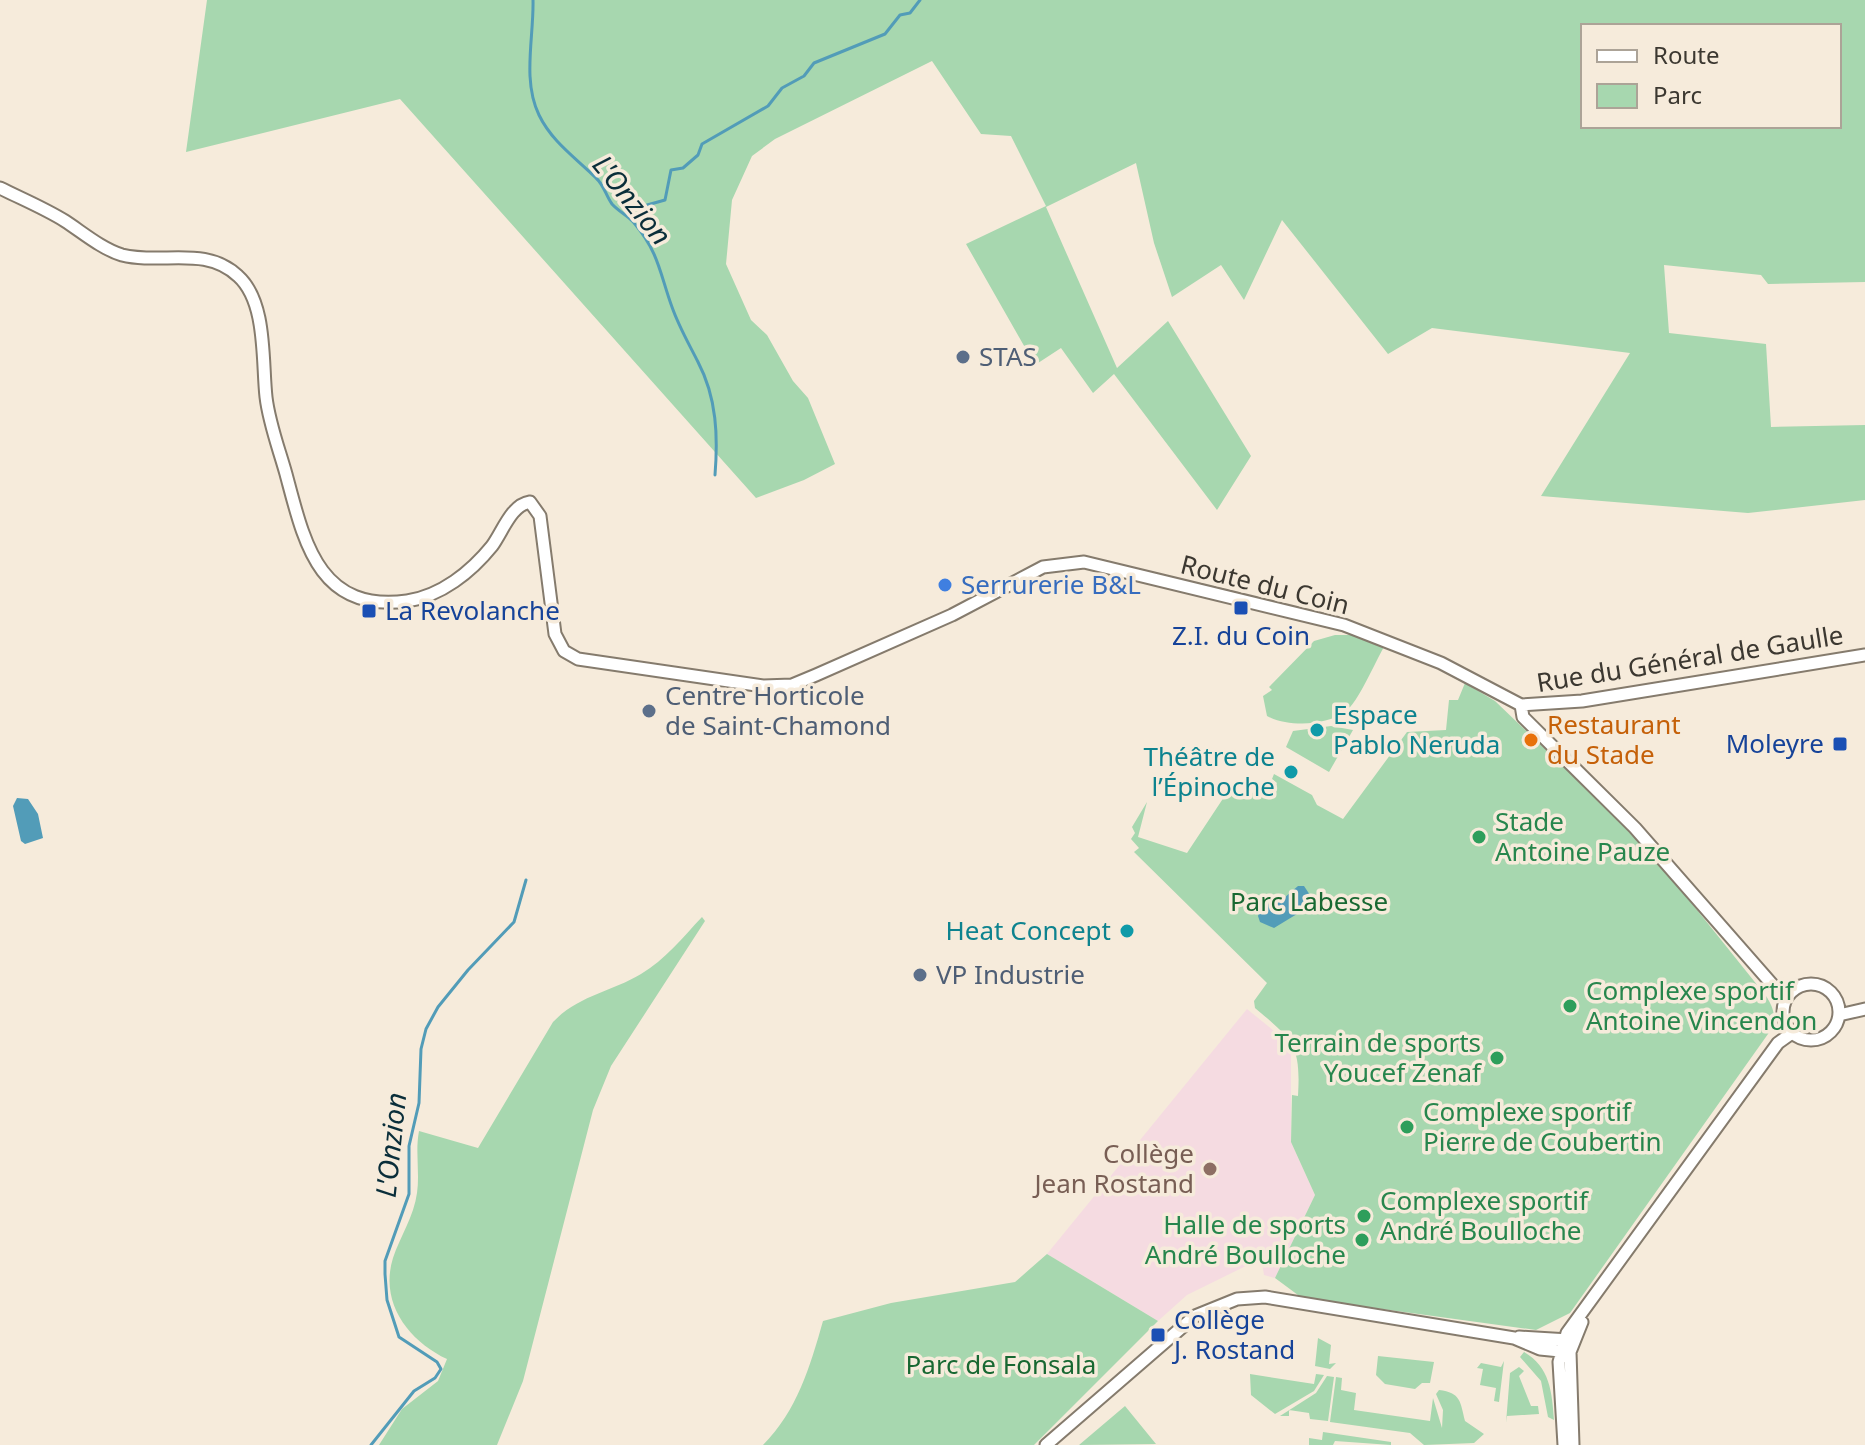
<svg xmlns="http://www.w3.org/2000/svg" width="1865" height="1445" viewBox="0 0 1865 1445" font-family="'Noto Sans',sans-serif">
	<rect width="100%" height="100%" fill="#f6ebdb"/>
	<!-- education -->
	<path fill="#f5dbe1" d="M 1247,1009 L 1284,1039 L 1291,1050 L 1291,1142 L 1315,1195 L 1275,1278 L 1264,1275 L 1262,1263 L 1256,1261 L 1187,1295 L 1158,1321 L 1047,1254 Z"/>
	<!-- green -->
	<path fill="#a7d7af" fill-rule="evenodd" d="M 207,0 L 1865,0 L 1865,282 L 1768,284 L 1761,275 L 1664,265 L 1669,333 L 1766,344 L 1771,427 L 1865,425 L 1865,500 L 1748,513 L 1541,496 L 1630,353 L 1432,328 L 1388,354 L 1282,220 L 1244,300 L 1221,265 L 1172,297 L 1154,243 L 1136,163 L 1046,207 L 1117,368 L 1168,321 L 1251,456 L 1217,510 L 1114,374 L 1093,393 L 1061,348 L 1035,365 L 966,244 L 1046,206 L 1011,136 L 981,134 L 932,61 L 775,139 L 752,156 L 732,200 L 726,264 L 751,320 L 767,335 L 793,381 L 808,398 L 835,464 L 804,480 L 756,498 L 400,99 L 186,152 ZM 1583,26 L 1839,26 L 1839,126 L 1583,126 Z
		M 1335,635 L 1351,635 L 1384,647 C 1375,662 1358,703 1345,712 C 1325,726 1288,727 1267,716 L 1263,696 L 1272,690 L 1269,687 L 1314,641 Z
		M 1465,683 L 1495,701 L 1645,845 L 1766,996 C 1775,1010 1777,1019 1768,1034 L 1570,1313 L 1536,1330 L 1302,1298 L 1275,1278 L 1315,1195 L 1291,1142 L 1292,1095 L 1298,1096 C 1301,1045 1293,1040 1255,1008 L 1254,1001 L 1267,983 L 1134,852 L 1139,848 L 1131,839 L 1135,833 L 1132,827 L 1147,802 L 1138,837 L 1187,853 L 1230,788 L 1239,795 L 1243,792 L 1270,794 L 1277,783 L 1272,779 L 1274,774 L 1312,795 L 1317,805 L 1343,819 L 1407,732 L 1446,730 L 1449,700 L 1458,700 Z
		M 1331,726 L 1353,730 L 1329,772 L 1286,747 L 1293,731 Z
		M 702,917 L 705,921 L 611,1066 L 593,1110 L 523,1381 L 497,1445 L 379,1445 L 402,1409 L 438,1381 L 447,1359 C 409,1341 379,1303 393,1258 C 400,1237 414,1216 417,1193 C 420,1172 415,1152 419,1131 L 478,1148 L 553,1022 C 579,995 611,992 641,974 C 665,960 683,937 702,917 Z
		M 1047,1254 L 1158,1321 L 1034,1445 L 763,1445 C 797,1411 810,1367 823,1321 L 891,1303 L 1015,1282 Z
		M 1318,1338 L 1331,1345 L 1329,1364 L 1336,1363 L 1330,1369 L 1315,1366 Z
		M 1524,1352 C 1550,1367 1552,1392 1554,1420 L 1548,1417 L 1541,1381 L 1520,1357 Z
		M 1378,1356 L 1434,1362 L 1430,1383 L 1422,1383 L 1415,1389 L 1385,1384 L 1376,1375 Z
		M 1504,1361 L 1499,1402 L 1494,1401 L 1496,1388 L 1480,1385 L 1483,1369 L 1477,1368 L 1481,1363 L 1501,1367 Z
		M 1519,1367 L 1524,1371 L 1519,1376 L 1531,1406 L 1538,1406 L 1539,1414 L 1507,1416 L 1506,1423 L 1510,1373 Z
		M 1250,1374 L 1314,1384 L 1316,1374 L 1324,1375 L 1314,1391 L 1275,1414 L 1251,1395 Z
		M 1327,1376 L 1334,1377 L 1328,1421 L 1310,1419 L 1309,1413 L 1289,1410 L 1289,1416 L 1280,1416 L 1316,1393 Z
		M 1336,1377 L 1342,1378 L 1341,1390 L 1356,1393 L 1354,1410 L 1430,1421 L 1433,1398 L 1442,1428 L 1443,1410 L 1436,1394 L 1439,1390 C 1461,1393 1460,1401 1465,1421 L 1484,1434 L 1474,1443 L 1424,1445 L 1410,1433 L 1330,1422 Z
		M 1125,1406 L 1156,1444 L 1079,1445 Z
		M 1323,1432 L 1391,1442 L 1391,1445 L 1335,1441 L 1333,1445 L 1309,1445 L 1309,1438 L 1322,1440 Z"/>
	<!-- water -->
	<path fill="#529cb8" d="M 17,798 L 28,799 L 38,814 L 43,838 L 25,844 L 21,841 L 13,806 Z
		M 1298,886 L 1304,886 L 1310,895 L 1297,914 L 1274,928 L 1260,922 L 1258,916 L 1261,907 L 1284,898 Z"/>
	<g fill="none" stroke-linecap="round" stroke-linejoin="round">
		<!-- stream -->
		<path stroke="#529cb8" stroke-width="3" d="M 533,0 C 534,37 522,80 539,115 C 552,142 576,158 596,178 C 604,185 606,196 612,204 C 619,212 629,216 635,224 C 659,253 660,274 672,307 C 679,327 689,344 698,362 C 717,398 718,437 715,475
			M 633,220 L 647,205 L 665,200 L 671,170 L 683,168 L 698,155 L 702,144 L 768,106 L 782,88 L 804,76 L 814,63 L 885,34 L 900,15 L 910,13 L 920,0
			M 371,1445 L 414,1391 L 435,1378 L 441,1369 L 437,1362 L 399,1337 L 387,1300 L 385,1274 L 385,1261 L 409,1194 L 409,1146 L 419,1103 L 421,1049 L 426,1029 L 438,1007 L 468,970 L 514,922 L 526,880"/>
		<!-- secondary casing -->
		<g stroke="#857b6d" stroke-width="15">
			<path id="secondary" d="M 0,188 C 22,199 44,208 65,221 C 82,232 102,249 122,255 C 162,265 205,245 238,276 C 267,302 262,361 266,397 C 269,423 279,449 286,474 C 304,541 318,613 407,601 C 441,596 471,572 492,546 C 503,531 511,505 530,502 L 540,516 L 555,634 L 564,651 L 578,659 L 763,686 L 792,685 L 816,675 L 952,615 L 1043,567 L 1084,562 L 1344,625 L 1441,663 L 1521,705 L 1582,701 L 1865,655
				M 1521,705 L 1523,717 L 1635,828 L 1785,999
				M1783 1012a28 28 0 1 1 56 0a28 28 0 1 1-56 0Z
				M 1839,1015 L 1865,1009
				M 1519,1337 L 1569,1340
				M 1046,1445 L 1195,1316 L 1237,1299 L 1265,1297 L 1514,1338 L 1540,1349 L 1570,1352
				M 1564,1445 L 1559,1362 L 1567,1333 L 1778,1043 L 1792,1033
				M 1573,1445 L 1570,1352 L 1582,1322"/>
		</g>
		<!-- secondary -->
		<use href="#secondary" stroke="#fff" stroke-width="11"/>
	</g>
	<!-- markers -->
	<g fill="#5c6f8a" stroke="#f6ebdb" stroke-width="3">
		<circle cx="963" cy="357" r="8"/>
		<circle cx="649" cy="711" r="8"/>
		<circle cx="920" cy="975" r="8"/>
	</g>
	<circle fill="#3f7fe0" stroke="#f6ebdb" stroke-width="3" cx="945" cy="585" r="8"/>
	<g fill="#1a4fb4" stroke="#f6ebdb" stroke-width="3">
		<rect x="1233" y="600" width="16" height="16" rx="4"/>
		<rect x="361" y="603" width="16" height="16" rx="4"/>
		<rect x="1832" y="736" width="16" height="16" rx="4"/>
		<rect x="1150" y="1327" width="16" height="16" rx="4"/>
	</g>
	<g fill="#0f9aa8" stroke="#f6ebdb" stroke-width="3">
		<circle cx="1317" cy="730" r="8"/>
		<circle cx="1291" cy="772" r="8"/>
		<circle cx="1127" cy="931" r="8"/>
	</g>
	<circle fill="#e8710a" stroke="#f6ebdb" stroke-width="3" cx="1531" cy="740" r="8"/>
	<g fill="#2e9e5b" stroke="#f6ebdb" stroke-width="3">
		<circle cx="1479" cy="837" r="8"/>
		<circle cx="1570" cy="1006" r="8"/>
		<circle cx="1497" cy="1058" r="8"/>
		<circle cx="1407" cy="1127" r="8"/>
		<circle cx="1364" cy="1216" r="8"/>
		<circle cx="1362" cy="1240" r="8"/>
	</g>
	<circle fill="#8d6e63" stroke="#f6ebdb" stroke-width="3" cx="1210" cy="1169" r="8"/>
	<g text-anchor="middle" stroke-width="7" stroke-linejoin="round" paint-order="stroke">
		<!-- service labels -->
		<g font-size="26" fill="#4e5e75" stroke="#f6ebdb" text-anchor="start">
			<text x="979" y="366">STAS</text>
			<text x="665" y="705">Centre Horticole<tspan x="665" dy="30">de Saint-Chamond</tspan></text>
			<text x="936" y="984">VP Industrie</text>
		</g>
		<!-- shop labels -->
		<g font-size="26" fill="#366cbe" stroke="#f6ebdb" text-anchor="start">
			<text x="961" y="594">Serrurerie B&amp;L</text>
		</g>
		<!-- street labels -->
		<g font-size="26" fill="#3c3831" stroke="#f6ebdb">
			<text transform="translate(1265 585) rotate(14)" y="9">Route du Coin</text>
			<text transform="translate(1690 659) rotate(-9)" y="9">Rue du Général de Gaulle</text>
		</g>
		<!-- transit labels -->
		<g font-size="26" fill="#164399" stroke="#f6ebdb" text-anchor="start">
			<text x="385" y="620">La Revolanche</text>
			<text x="1241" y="645" text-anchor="middle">Z.I. du Coin</text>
			<text x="1824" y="753" text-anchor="end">Moleyre</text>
			<text x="1174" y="1329">Collège<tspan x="1174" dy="30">J. Rostand</tspan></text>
		</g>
		<!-- culture labels -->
		<g font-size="26" fill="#0d838f" stroke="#f6ebdb" text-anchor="end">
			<text x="1333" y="724" text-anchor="start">Espace<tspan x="1333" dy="30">Pablo Neruda</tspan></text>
			<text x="1275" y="766">Théâtre de<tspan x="1275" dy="30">l’Épinoche</tspan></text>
			<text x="1111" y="940">Heat Concept</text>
		</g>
		<!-- food labels -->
		<g font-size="26" fill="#c56008" stroke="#f6ebdb" text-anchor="start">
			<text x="1547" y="734">Restaurant<tspan x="1547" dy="30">du Stade</tspan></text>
		</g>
		<!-- leisure labels -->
		<g font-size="26" fill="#27864d" stroke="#f6ebdb" text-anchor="start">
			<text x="1495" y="831">Stade<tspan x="1495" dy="30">Antoine Pauze</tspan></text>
			<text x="1586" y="1000">Complexe sportif<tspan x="1586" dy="30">Antoine Vincendon</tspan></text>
			<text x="1481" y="1052" text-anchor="end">Terrain de sports<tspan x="1481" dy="30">Youcef Zenaf</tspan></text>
			<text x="1423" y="1121">Complexe sportif<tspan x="1423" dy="30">Pierre de Coubertin</tspan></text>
			<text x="1380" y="1210">Complexe sportif<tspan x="1380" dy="30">André Boulloche</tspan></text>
			<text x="1346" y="1234" text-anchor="end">Halle de sports<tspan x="1346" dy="30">André Boulloche</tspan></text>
		</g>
		<!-- park labels -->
		<g font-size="26" fill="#186832" stroke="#f6ebdb">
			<text x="1309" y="911">Parc Labesse</text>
			<text x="1001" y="1374">Parc de Fonsala</text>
		</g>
		<!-- education labels -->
		<g font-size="26" fill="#785e54" stroke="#f6ebdb" text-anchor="end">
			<text x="1194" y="1163">Collège<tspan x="1194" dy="30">Jean Rostand</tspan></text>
		</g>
		<!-- water labels -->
		<g font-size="28" font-style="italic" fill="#0a2e3a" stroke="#f6ebdb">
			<text transform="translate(632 200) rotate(51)" y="10">L'Onzion</text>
			<text transform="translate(391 1145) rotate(-84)" y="10">L'Onzion</text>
		</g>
	</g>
	<!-- legend -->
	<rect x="1581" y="24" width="260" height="104" fill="#f6ebdb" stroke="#aca397" stroke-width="2"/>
	<rect x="1597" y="50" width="40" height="12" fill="#ffffff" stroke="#aca397" stroke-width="2"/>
	<text x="1653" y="64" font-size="24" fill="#3c3831">Route</text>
	<rect x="1597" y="84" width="40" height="24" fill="#a7d7af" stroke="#aca397" stroke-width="2"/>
	<text x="1653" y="104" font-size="24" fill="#3c3831">Parc</text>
</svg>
